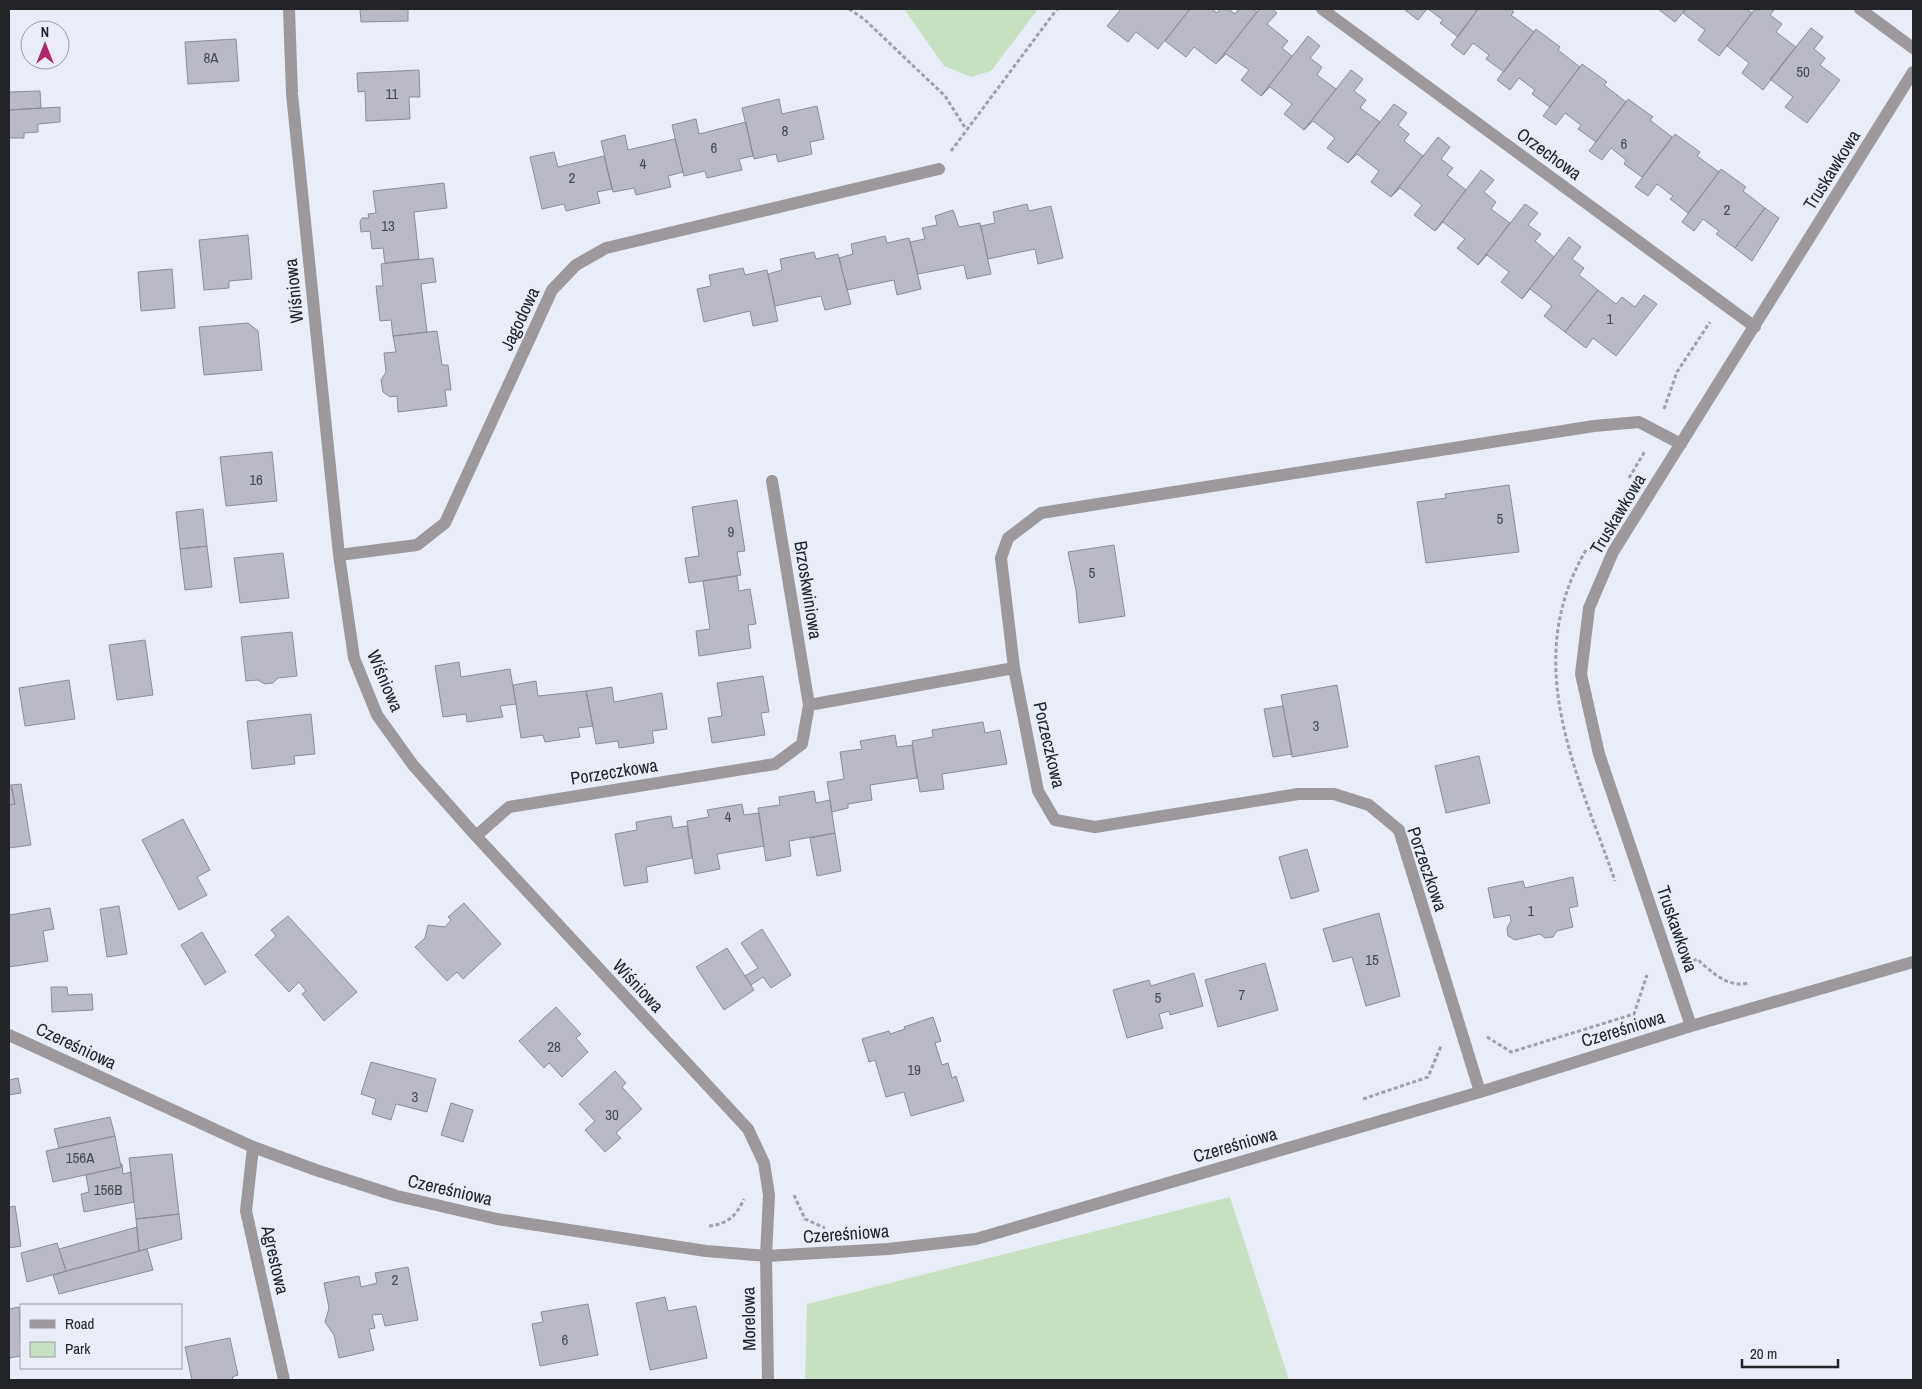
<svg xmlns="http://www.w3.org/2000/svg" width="1922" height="1389" viewBox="0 0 1922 1389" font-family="'Archivo Narrow',sans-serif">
	<rect width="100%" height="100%" fill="#e9edf8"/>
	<!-- green -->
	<path fill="#c8e1c3" d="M 904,9 L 1038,9 L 991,71 L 971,77 L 944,66 Z
		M 1230,1197 L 1289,1380 L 805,1380 L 807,1304 Z"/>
	<!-- building -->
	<path fill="#b9bac6" stroke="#8d8d98" d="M 360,9 L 408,9 L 408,21 L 361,22 Z
		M 1121,9 L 1190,9 L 1158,49 L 1136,32 L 1128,42 L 1107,26 Z
		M 1190,9 L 1212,9 L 1217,13 L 1220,9 L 1228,9 L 1235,14 L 1239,9 L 1253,9 L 1257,12 L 1216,64 L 1194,47 L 1186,57 L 1165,41 Z
		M 1259,9 L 1272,9 L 1277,13 L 1267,24 L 1288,41 L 1282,48 L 1292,56 L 1261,96 L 1241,80 L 1249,70 L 1226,54 L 1218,62 Z
		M 1406,9 L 1427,9 L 1418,20 L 1405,10 Z
		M 1428,9 L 1478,9 L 1458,37 L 1440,23 L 1443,20 Z
		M 1478,9 L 1511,9 L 1514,12 L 1511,15 L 1534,32 L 1504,72 L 1486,59 L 1489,55 L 1473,43 L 1464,55 L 1451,45 Z
		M 1658,9 L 1686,9 L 1675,22 Z
		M 1686,9 L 1746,9 L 1752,13 L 1719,56 L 1698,40 L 1705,30 L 1683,13 Z
		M 1755,9 L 1775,9 L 1770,15 L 1782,24 L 1776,32 L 1796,47 L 1763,90 L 1742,73 L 1749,63 L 1727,46 Z
		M 1811,28 L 1823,37 L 1814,49 L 1825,58 L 1820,65 L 1840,80 L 1807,123 L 1785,107 L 1793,97 L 1770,79 Z
		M 1536,29 L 1560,47 L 1558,50 L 1580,67 L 1550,107 L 1532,94 L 1535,90 L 1519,78 L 1510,90 L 1497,80 Z
		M 1308,36 L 1320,46 L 1310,58 L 1322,67 L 1317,75 L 1336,89 L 1304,130 L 1284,114 L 1292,104 L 1270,87 L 1261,96 Z
		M 236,39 L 239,81 L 188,84 L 185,42 Z
		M 1582,64 L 1607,82 L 1604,85 L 1626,102 L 1596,142 L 1578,129 L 1581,125 L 1565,113 L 1556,125 L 1543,116 Z
		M 419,70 L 420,97 L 409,97 L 410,119 L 366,121 L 365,91 L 358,92 L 357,73 Z
		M 1351,70 L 1363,79 L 1354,91 L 1366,100 L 1360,108 L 1380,122 L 1348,163 L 1327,148 L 1335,138 L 1313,121 L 1304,130 Z
		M 40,91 L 41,108 L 9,110 L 9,92 Z
		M 779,99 L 782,114 L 817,106 L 824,139 L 810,142 L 812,154 L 778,162 L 776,154 L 754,159 L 742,108 Z
		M 1628,99 L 1653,117 L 1650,120 L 1672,137 L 1642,177 L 1624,164 L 1626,160 L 1611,148 L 1602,160 L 1589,151 Z
		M 1394,104 L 1407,113 L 1398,125 L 1409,134 L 1404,141 L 1423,156 L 1391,197 L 1371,182 L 1379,171 L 1357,154 L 1348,163 Z
		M 60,107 L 60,122 L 38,124 L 38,132 L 24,133 L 24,138 L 9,138 L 9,110 Z
		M 696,119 L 699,134 L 746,122 L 753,156 L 739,159 L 742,170 L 707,178 L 705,171 L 684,176 L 672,125 Z
		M 1675,134 L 1700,152 L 1697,156 L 1719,172 L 1688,213 L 1670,199 L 1673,196 L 1657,184 L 1648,196 L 1635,187 Z
		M 625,135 L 628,150 L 675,139 L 683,172 L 668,176 L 671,187 L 636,195 L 634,188 L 613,192 L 601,141 Z
		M 1438,137 L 1450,147 L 1441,159 L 1453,168 L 1447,175 L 1466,190 L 1435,231 L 1414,215 L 1422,205 L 1400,188 L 1391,197 Z
		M 554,152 L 558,167 L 604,156 L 612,189 L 597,192 L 600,203 L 566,211 L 564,204 L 542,209 L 530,157 Z
		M 1721,169 L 1746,187 L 1743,191 L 1765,208 L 1735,248 L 1716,234 L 1719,231 L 1703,219 L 1694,231 L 1682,222 Z
		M 1481,170 L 1494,180 L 1484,192 L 1496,202 L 1491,209 L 1510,223 L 1478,265 L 1457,248 L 1465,239 L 1443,222 L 1435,231 Z
		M 444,183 L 447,208 L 414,212 L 419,259 L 385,263 L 383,248 L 372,249 L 370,231 L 361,232 L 360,222 L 362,218 L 369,218 L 368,214 L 376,213 L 373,191 Z
		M 1027,204 L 1029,211 L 1051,206 L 1063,258 L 1038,264 L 1035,249 L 988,259 L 981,226 L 995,223 L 993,212 Z
		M 1525,204 L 1538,213 L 1528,225 L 1541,234 L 1535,241 L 1554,257 L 1522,299 L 1501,282 L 1509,272 L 1487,255 L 1478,265 Z
		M 1765,208 L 1779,218 L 1752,261 L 1735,248 Z
		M 953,210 L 959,227 L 980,223 L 991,274 L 967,279 L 964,265 L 918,274 L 910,242 L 925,239 L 922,228 L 937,225 L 935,216 Z
		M 248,235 L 252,279 L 229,281 L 229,288 L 204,290 L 199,240 Z
		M 885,236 L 887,243 L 909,238 L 921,289 L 897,295 L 894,280 L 847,290 L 839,258 L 853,254 L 851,244 Z
		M 1569,237 L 1581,247 L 1572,259 L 1584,268 L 1579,275 L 1598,290 L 1565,332 L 1544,316 L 1552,306 L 1530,289 L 1522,299 Z
		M 814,252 L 816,259 L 838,254 L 851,304 L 825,310 L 821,296 L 775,306 L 768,274 L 782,270 L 780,259 Z
		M 433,258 L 436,282 L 421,284 L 427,332 L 393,336 L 391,320 L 380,321 L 376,286 L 383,286 L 381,264 Z
		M 743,268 L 745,275 L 767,270 L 778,321 L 753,326 L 750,311 L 704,322 L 697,289 L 711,286 L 709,275 Z
		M 172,269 L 175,308 L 141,311 L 138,272 Z
		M 1598,290 L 1616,304 L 1622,297 L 1635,307 L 1644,295 L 1657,304 L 1616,356 L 1593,338 L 1586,348 L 1565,332 Z
		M 248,323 L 258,331 L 262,370 L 204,375 L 199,327 Z
		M 437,331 L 442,365 L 448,365 L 451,390 L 445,390 L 447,406 L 398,412 L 397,396 L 390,397 L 383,392 L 381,380 L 386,372 L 384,353 L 396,352 L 393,336 Z
		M 272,452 L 277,501 L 226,506 L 220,457 Z
		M 1509,485 L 1519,552 L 1426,563 L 1417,502 L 1446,498 L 1445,494 Z
		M 737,500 L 745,551 L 737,552 L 741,575 L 689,583 L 685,558 L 699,556 L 692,507 Z
		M 203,509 L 207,546 L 180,549 L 176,512 Z
		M 1114,545 L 1125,616 L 1079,623 L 1076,590 L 1068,552 Z
		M 207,546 L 212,587 L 185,590 L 180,549 Z
		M 283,553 L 289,598 L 240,603 L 234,558 Z
		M 737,576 L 739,591 L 750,589 L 756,624 L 748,625 L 751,648 L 699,656 L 696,631 L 710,629 L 703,581 Z
		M 292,632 L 297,676 L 278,678 L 273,683 L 265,684 L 258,680 L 246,681 L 241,637 Z
		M 145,640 L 153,695 L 117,700 L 109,645 Z
		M 459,662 L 461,677 L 510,669 L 516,704 L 500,706 L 503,717 L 467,722 L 466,714 L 443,717 L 435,666 Z
		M 763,676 L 769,712 L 761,713 L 765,735 L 712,743 L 708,718 L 722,716 L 717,683 Z
		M 69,680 L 75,719 L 25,726 L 19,688 Z
		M 536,681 L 538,696 L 586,691 L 593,726 L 578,728 L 580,737 L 545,742 L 543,735 L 521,738 L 513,685 Z
		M 1337,685 L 1348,747 L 1292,757 L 1281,695 Z
		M 612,687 L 614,702 L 662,693 L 667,729 L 652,731 L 654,743 L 619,748 L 618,741 L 596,744 L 586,691 Z
		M 1283,706 L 1292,754 L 1273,757 L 1264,709 Z
		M 311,714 L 315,754 L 294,756 L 295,764 L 252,769 L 247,721 Z
		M 983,722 L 985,733 L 1000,730 L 1007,764 L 942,774 L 944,789 L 920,792 L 912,741 L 933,737 L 932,730 Z
		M 895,735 L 897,747 L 912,745 L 917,778 L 870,785 L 872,800 L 848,804 L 848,808 L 832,812 L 827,782 L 844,779 L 840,752 L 862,749 L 860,741 Z
		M 1479,756 L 1490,803 L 1446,813 L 1435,766 Z
		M 21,784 L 31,845 L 9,848 L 9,805 L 15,804 L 11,785 Z
		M 9,785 L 11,785 L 15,804 L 9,805 Z
		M 814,791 L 816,803 L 830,800 L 835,833 L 789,841 L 791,856 L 766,861 L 758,808 L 780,805 L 779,797 Z
		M 742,804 L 744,815 L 759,813 L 764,846 L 717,854 L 720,869 L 695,874 L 687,821 L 709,817 L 707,810 Z
		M 671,816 L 673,828 L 687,826 L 692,858 L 646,867 L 648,882 L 624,886 L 615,834 L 637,830 L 636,822 Z
		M 183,819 L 210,870 L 197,877 L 207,895 L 179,910 L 142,840 Z
		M 835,833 L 841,871 L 817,876 L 810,838 Z
		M 1307,849 L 1319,891 L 1291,899 L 1279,857 Z
		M 1573,877 L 1578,906 L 1569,908 L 1573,927 L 1557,931 L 1553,937 L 1545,938 L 1540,934 L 1515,940 L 1508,936 L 1507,928 L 1511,921 L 1510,915 L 1494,918 L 1488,888 L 1523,881 L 1525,888 Z
		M 464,903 L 501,944 L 463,979 L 457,972 L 447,981 L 415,947 L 425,938 L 428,925 L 445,927 L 451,920 L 448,917 Z
		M 119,906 L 127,954 L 107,957 L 100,909 Z
		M 50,908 L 54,929 L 43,931 L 48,961 L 9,967 L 9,915 Z
		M 1379,913 L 1400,996 L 1366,1006 L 1352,957 L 1333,962 L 1323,929 Z
		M 288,916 L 357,992 L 324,1021 L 302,994 L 306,991 L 299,982 L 289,992 L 255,955 L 276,936 L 271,930 Z
		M 762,929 L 791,975 L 771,988 L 763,977 L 751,985 L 745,976 L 758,968 L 741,943 Z
		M 202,932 L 226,972 L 205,985 L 181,945 Z
		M 727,948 L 754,990 L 724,1010 L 696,967 Z
		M 1265,963 L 1278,1010 L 1218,1027 L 1205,980 Z
		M 1194,973 L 1203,1006 L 1170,1015 L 1169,1011 L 1159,1014 L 1163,1028 L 1127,1038 L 1113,990 L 1149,980 L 1151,986 Z
		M 51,987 L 67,987 L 68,995 L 92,994 L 93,1010 L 52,1012 Z
		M 556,1007 L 581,1034 L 576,1038 L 588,1052 L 562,1077 L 549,1063 L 544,1068 L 519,1041 Z
		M 933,1017 L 941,1041 L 935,1043 L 942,1065 L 948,1063 L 952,1078 L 956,1076 L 964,1101 L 911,1116 L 904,1092 L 886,1097 L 875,1060 L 869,1062 L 862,1039 L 889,1031 L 890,1034 L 905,1029 L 904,1027 Z
		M 371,1062 L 436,1079 L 427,1112 L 396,1104 L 391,1120 L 372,1114 L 376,1099 L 361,1094 Z
		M 615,1071 L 626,1083 L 622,1087 L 642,1109 L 616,1133 L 621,1138 L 605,1152 L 585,1130 L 595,1121 L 579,1104 Z
		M 18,1078 L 21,1093 L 9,1095 L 9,1080 Z
		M 451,1103 L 473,1110 L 463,1142 L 441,1135 Z
		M 110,1117 L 115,1136 L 59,1148 L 54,1129 Z
		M 115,1136 L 121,1167 L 53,1182 L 46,1151 Z
		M 172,1154 L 179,1214 L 136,1219 L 129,1158 Z
		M 121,1164 L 122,1164 L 123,1174 L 131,1172 L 134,1202 L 84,1212 L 81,1194 L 89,1192 L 86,1175 L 121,1167 Z
		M 15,1206 L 21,1246 L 9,1248 L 9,1207 Z
		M 179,1214 L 182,1239 L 139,1251 L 136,1219 Z
		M 137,1227 L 139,1251 L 66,1271 L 59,1249 Z
		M 57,1243 L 66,1271 L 27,1282 L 21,1253 Z
		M 147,1249 L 153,1270 L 59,1294 L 53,1275 Z
		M 408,1267 L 418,1320 L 385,1326 L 382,1314 L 372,1315 L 375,1328 L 369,1329 L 374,1350 L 339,1358 L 334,1335 L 325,1322 L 329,1308 L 324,1283 L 359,1276 L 361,1287 L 377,1283 L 375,1273 Z
		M 665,1297 L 668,1311 L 696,1306 L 707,1358 L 650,1370 L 636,1303 Z
		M 588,1304 L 598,1355 L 540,1366 L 532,1324 L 543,1322 L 541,1312 Z
		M 19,1307 L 21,1356 L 9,1358 L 9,1309 Z
		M 230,1338 L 238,1375 L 232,1377 L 233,1380 L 192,1380 L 185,1347 Z"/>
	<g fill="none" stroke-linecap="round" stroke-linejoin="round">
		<!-- path -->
		<path stroke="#9fa2aa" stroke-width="3" stroke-dasharray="4 2.5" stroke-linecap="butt" d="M 849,9 L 864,19 L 945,96 L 966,129
			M 951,151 L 1057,9
			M 1664,409 L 1677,372 L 1710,322
			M 1629,478 L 1645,451
			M 1586,550 C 1520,663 1577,771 1615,881
			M 1693,961 L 1697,959 C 1712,972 1727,988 1748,983
			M 1487,1037 L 1511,1052 L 1634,1014 L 1647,975
			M 1363,1099 L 1428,1077 L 1441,1046
			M 794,1195 L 805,1219 L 825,1228
			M 709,1226 C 728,1224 736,1216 744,1199"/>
		<!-- minor -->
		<path stroke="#9d989b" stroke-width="12" d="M 289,9 L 292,94 L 339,555 L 354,658 L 377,715 L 413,765 L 476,836 L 748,1129 L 764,1163 L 769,1195 L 766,1256 L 768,1380
			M 1322,9 L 1755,327
			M 1860,9 L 1913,48
			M 772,481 L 809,705
			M 339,555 L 417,545 L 445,523 L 552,290 L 576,265 L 606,248 L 939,169
			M 1014,668 L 1001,558 L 1008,538 L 1041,513 L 1594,426 L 1639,422 L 1681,444
			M 476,836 L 509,807 L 775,764 L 802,744 L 809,705 L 1014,668 L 1038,791 L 1055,820 L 1095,827 L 1298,794 L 1334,794 L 1369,805 L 1399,830 L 1480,1092
			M 1691,1026 L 1599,754 L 1581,674 L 1589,608 L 1613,552 L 1913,72
			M 9,1035 L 253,1147 L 316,1170 L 397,1196 L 497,1219 L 706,1251 L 766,1256 L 888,1249 L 976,1239 L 1480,1092 L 1691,1026 L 1913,962
			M 253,1147 L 246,1211 L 284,1380"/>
	</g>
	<g text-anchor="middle" stroke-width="4" stroke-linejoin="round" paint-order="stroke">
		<!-- number labels -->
		<g font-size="15" fill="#484a50">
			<text x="211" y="63">8A</text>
			<text x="1803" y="77">50</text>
			<text x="392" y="99">11</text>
			<text x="785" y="136">8</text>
			<text x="1624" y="149">6</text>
			<text x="714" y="153">6</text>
			<text x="643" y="169">4</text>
			<text x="572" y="183">2</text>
			<text x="1727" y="215">2</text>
			<text x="388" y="231">13</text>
			<text x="1610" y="324">1</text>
			<text x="256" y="485">16</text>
			<text x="1500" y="524">5</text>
			<text x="731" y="537">9</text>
			<text x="1092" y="578">5</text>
			<text x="1316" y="731">3</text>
			<text x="728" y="822">4</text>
			<text x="1531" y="916">1</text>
			<text x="1372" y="965">15</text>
			<text x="1242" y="1000">7</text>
			<text x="1158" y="1003">5</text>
			<text x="554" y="1052">28</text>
			<text x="914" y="1075">19</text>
			<text x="415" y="1102">3</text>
			<text x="612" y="1120">30</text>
			<text x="80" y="1163">156A</text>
			<text x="108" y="1195">156B</text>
			<text x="395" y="1285">2</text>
			<text x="565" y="1345">6</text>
		</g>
		<!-- street labels -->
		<g font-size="18" fill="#232428" stroke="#e9edf8">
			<text transform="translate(1549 154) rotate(36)" y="6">Orzechowa</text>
			<text transform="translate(1832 170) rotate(-58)" y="6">Truskawkowa</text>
			<text transform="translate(294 291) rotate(-96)" y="6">Wiśniowa</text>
			<text transform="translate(520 319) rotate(-65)" y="6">Jagodowa</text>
			<text transform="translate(1618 514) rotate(-59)" y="6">Truskawkowa</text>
			<text transform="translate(808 590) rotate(81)" y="6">Brzoskwiniowa</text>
			<text transform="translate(385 681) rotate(67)" y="6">Wiśniowa</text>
			<text transform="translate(1049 745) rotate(77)" y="6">Porzeczkowa</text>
			<text transform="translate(614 772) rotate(-9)" y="6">Porzeczkowa</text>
			<text transform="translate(1427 869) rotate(71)" y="6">Porzeczkowa</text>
			<text transform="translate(1677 929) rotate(71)" y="6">Truskawkowa</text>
			<text transform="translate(638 986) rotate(47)" y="6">Wiśniowa</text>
			<text transform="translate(1623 1029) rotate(-17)" y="6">Czereśniowa</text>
			<text transform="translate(76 1046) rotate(25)" y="6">Czereśniowa</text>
			<text transform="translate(1235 1145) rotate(-16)" y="6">Czereśniowa</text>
			<text transform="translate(450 1190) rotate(13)" y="6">Czereśniowa</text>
			<text transform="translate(846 1234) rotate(-4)" y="6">Czereśniowa</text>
			<text transform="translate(275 1260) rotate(77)" y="6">Agrestowa</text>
			<text transform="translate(749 1319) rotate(-91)" y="6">Morelowa</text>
		</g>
	</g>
	<!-- border -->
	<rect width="1922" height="1389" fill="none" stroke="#232428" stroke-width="20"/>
	<!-- legend -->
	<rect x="20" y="1304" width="162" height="65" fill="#e9edf8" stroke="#9a9da5"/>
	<rect x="30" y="1320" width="25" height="8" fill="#9d989b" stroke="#9a9da5"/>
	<text x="65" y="1329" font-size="15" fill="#232428">Road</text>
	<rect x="30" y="1342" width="25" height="15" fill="#c8e1c3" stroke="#9a9da5"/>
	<text x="65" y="1354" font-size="15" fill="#232428">Park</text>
	<!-- north arrow -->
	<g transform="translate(45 45)"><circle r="24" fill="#e9edf8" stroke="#9a9da5"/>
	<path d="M0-4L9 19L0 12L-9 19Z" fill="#ae276b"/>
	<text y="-8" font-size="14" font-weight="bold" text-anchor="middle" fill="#232428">N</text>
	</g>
	<!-- scale -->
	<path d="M1742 1359v8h96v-8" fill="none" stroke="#232428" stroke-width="2.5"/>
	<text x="1750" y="1359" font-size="15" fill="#232428" stroke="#e9edf8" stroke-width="4" paint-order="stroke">20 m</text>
</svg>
